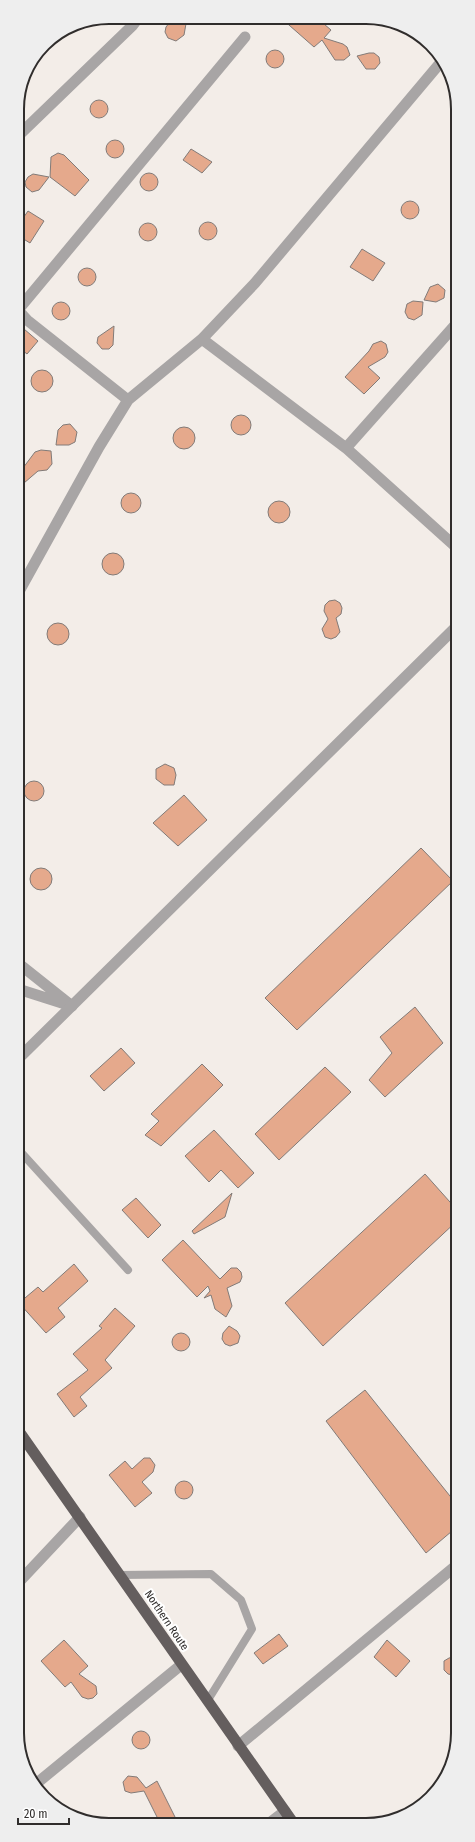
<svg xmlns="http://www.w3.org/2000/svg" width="475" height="1842" viewBox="0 0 475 1842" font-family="'Fira Sans Condensed',sans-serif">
	<rect width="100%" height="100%" fill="#f3ede8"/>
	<!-- building -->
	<path fill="#e5a98c" stroke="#827b78" d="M 174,17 L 187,18 L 184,35 L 176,41 L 168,38 L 165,32 L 166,27 Z
		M 281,18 L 317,18 L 331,30 L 324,38 L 343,44 L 347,47 L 350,55 L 344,60 L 335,60 L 322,40 L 314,47 Z
		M266 59a9 9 0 1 1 18 0a9 9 0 1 1-18 0Z
		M 369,53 L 374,53 L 379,57 L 380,63 L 375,69 L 366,69 L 357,56 Z
		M90 109a9 9 0 1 1 18 0a9 9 0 1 1-18 0Z
		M106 149a9 9 0 1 1 18 0a9 9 0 1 1-18 0Z
		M 191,149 L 212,162 L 202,173 L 183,160 Z
		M 58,153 L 64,155 L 89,180 L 75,196 L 50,177 L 51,157 Z
		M140 182a9 9 0 1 1 18 0a9 9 0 1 1-18 0Z
		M 33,174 L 49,177 L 39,190 L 32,192 L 26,187 L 25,182 L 28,177 Z
		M401 210a9 9 0 1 1 18 0a9 9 0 1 1-18 0Z
		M 28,211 L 44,221 L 30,243 L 17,235 L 17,227 Z
		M199 231a9 9 0 1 1 18 0a9 9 0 1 1-18 0Z
		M139 232a9 9 0 1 1 18 0a9 9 0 1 1-18 0Z
		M 362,249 L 385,263 L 373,281 L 350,267 Z
		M78 277a9 9 0 1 1 18 0a9 9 0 1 1-18 0Z
		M 438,284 L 445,290 L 444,298 L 436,302 L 424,300 L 430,287 Z
		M 413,301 L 423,302 L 422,315 L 414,320 L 408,318 L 405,312 L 407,304 Z
		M52 311a9 9 0 1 1 18 0a9 9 0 1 1-18 0Z
		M 17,323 L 38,341 L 27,354 L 17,346 Z
		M 114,326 L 113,345 L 109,349 L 102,349 L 97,343 L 98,337 Z
		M 381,341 L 386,344 L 388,352 L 385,357 L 368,367 L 380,378 L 364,394 L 345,377 L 369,351 L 373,344 Z
		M31 381a11 11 0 1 1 22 0a11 11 0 1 1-22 0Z
		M231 425a10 10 0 1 1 20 0a10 10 0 1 1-20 0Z
		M 70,424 L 77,432 L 75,442 L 69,445 L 56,445 L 58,430 L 63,425 Z
		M173 438a11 11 0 1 1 22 0a11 11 0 1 1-22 0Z
		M 41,450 L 51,451 L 52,464 L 47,470 L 38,471 L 17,489 L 17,476 L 35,452 Z
		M121 503a10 10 0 1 1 20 0a10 10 0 1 1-20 0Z
		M268 512a11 11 0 1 1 22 0a11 11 0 1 1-22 0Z
		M102 564a11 11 0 1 1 22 0a11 11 0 1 1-22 0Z
		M 335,600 L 340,603 L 342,608 L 341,614 L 336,618 L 340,632 L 336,637 L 331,639 L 325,637 L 322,629 L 328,619 L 324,611 L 325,605 L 329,601 Z
		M47 634a11 11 0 1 1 22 0a11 11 0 1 1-22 0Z
		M 165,764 L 174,768 L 176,775 L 174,785 L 164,785 L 156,779 L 156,769 Z
		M24 791a10 10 0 1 1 20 0a10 10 0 1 1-20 0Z
		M 184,795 L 207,820 L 178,846 L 153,823 Z
		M 421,848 L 453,881 L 297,1030 L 265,998 Z
		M30 879a11 11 0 1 1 22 0a11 11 0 1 1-22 0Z
		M 415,1007 L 443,1043 L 385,1097 L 369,1080 L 392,1053 L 380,1037 Z
		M 121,1048 L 135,1063 L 104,1091 L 90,1076 Z
		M 202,1064 L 223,1085 L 161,1146 L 145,1135 L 159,1121 L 151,1114 Z
		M 325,1067 L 351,1092 L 279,1160 L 255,1134 Z
		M 214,1130 L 254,1173 L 238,1188 L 221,1170 L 209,1182 L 185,1156 Z
		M 425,1174 L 458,1211 L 458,1220 L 323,1346 L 285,1303 Z
		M 232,1193 L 225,1217 L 194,1234 L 192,1231 Z
		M 136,1198 L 161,1225 L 148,1238 L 122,1210 Z
		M 183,1240 L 220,1279 L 231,1268 L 237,1268 L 241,1272 L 242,1277 L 240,1282 L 227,1288 L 232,1306 L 226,1317 L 215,1309 L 211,1295 L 204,1298 L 210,1291 L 208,1286 L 197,1297 L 162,1260 Z
		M 74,1264 L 88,1281 L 58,1308 L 65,1317 L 46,1333 L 19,1303 L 38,1287 L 43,1292 Z
		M 115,1308 L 135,1326 L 105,1360 L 112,1368 L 80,1397 L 87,1406 L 74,1417 L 57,1394 L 88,1370 L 73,1354 L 102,1328 L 99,1326 Z
		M 229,1326 L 237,1331 L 240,1336 L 238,1343 L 230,1346 L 225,1344 L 222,1339 L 223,1333 Z
		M172 1342a9 9 0 1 1 18 0a9 9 0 1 1-18 0Z
		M 365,1390 L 458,1506 L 458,1526 L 426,1553 L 326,1421 Z
		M 144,1458 L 150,1458 L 155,1465 L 153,1472 L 142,1482 L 152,1493 L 135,1507 L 109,1475 L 125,1461 L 132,1469 Z
		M175 1490a9 9 0 1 1 18 0a9 9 0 1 1-18 0Z
		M 279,1634 L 288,1646 L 263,1664 L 254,1653 Z
		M 64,1640 L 88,1666 L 79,1674 L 96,1686 L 97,1694 L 93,1698 L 88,1699 L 82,1697 L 71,1682 L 65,1687 L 41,1661 Z
		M 387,1640 L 410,1661 L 396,1677 L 374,1657 Z
		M 458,1656 L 458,1676 L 448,1674 L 444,1670 L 444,1661 L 449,1658 Z
		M132 1740a9 9 0 1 1 18 0a9 9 0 1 1-18 0Z
		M 128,1776 L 137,1777 L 146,1788 L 157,1781 L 178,1823 L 160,1823 L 144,1791 L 131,1793 L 125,1791 L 123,1782 Z"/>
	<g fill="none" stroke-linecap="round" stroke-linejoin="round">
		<!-- service -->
		<path stroke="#a8a5a5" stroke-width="8" d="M 18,1149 L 128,1270
			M 120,1575 L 211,1574 L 241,1600 L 252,1629 L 208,1700"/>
		<!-- minor -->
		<path stroke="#a8a5a5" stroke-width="11" d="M 17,137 L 132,26 L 139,17
			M 17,309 L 27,320 L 128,400
			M 18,310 L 245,37
			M 202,339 L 346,448 L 457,548
			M 346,448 L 457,323
			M 17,595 L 99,447 L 128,400 L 202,339 L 255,283 L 441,62
			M 18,963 L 72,1006
			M 18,989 L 65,1004
			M 18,1583 L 80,1517
			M 238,1746 L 458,1564
			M 37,1783 L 181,1665
			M 268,1824 L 285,1811"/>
		<!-- tertiary -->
		<path stroke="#a8a5a5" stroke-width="11" d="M 18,1059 L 457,626"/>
		<!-- trunk -->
		<path stroke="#645e5e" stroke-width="11" d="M 18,1430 L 294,1824"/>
	</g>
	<g text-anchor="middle" stroke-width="4" stroke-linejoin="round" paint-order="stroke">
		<!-- street labels -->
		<g font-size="11" fill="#302d2c" stroke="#fff">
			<text transform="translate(167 1620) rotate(56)" y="4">Northern Route</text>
		</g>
	</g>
	<!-- crop -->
	<path d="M0 0H475V1842H0ZM109 24H366A85 85 0 0 1 451 109V1733A85 85 0 0 1 366 1818H109A85 85 0 0 1 24 1733V109A85 85 0 0 1 109 24Z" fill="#eee" fill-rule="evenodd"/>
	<path fill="none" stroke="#302d2c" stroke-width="2" d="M109 24H366A85 85 0 0 1 451 109V1733A85 85 0 0 1 366 1818H109A85 85 0 0 1 24 1733V109A85 85 0 0 1 109 24Z"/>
	<!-- scale -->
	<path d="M18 1818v6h51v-6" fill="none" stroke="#302d2c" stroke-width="2"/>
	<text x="24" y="1818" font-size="12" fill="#302d2c" stroke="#ffffff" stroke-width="3" paint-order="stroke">20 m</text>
</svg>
